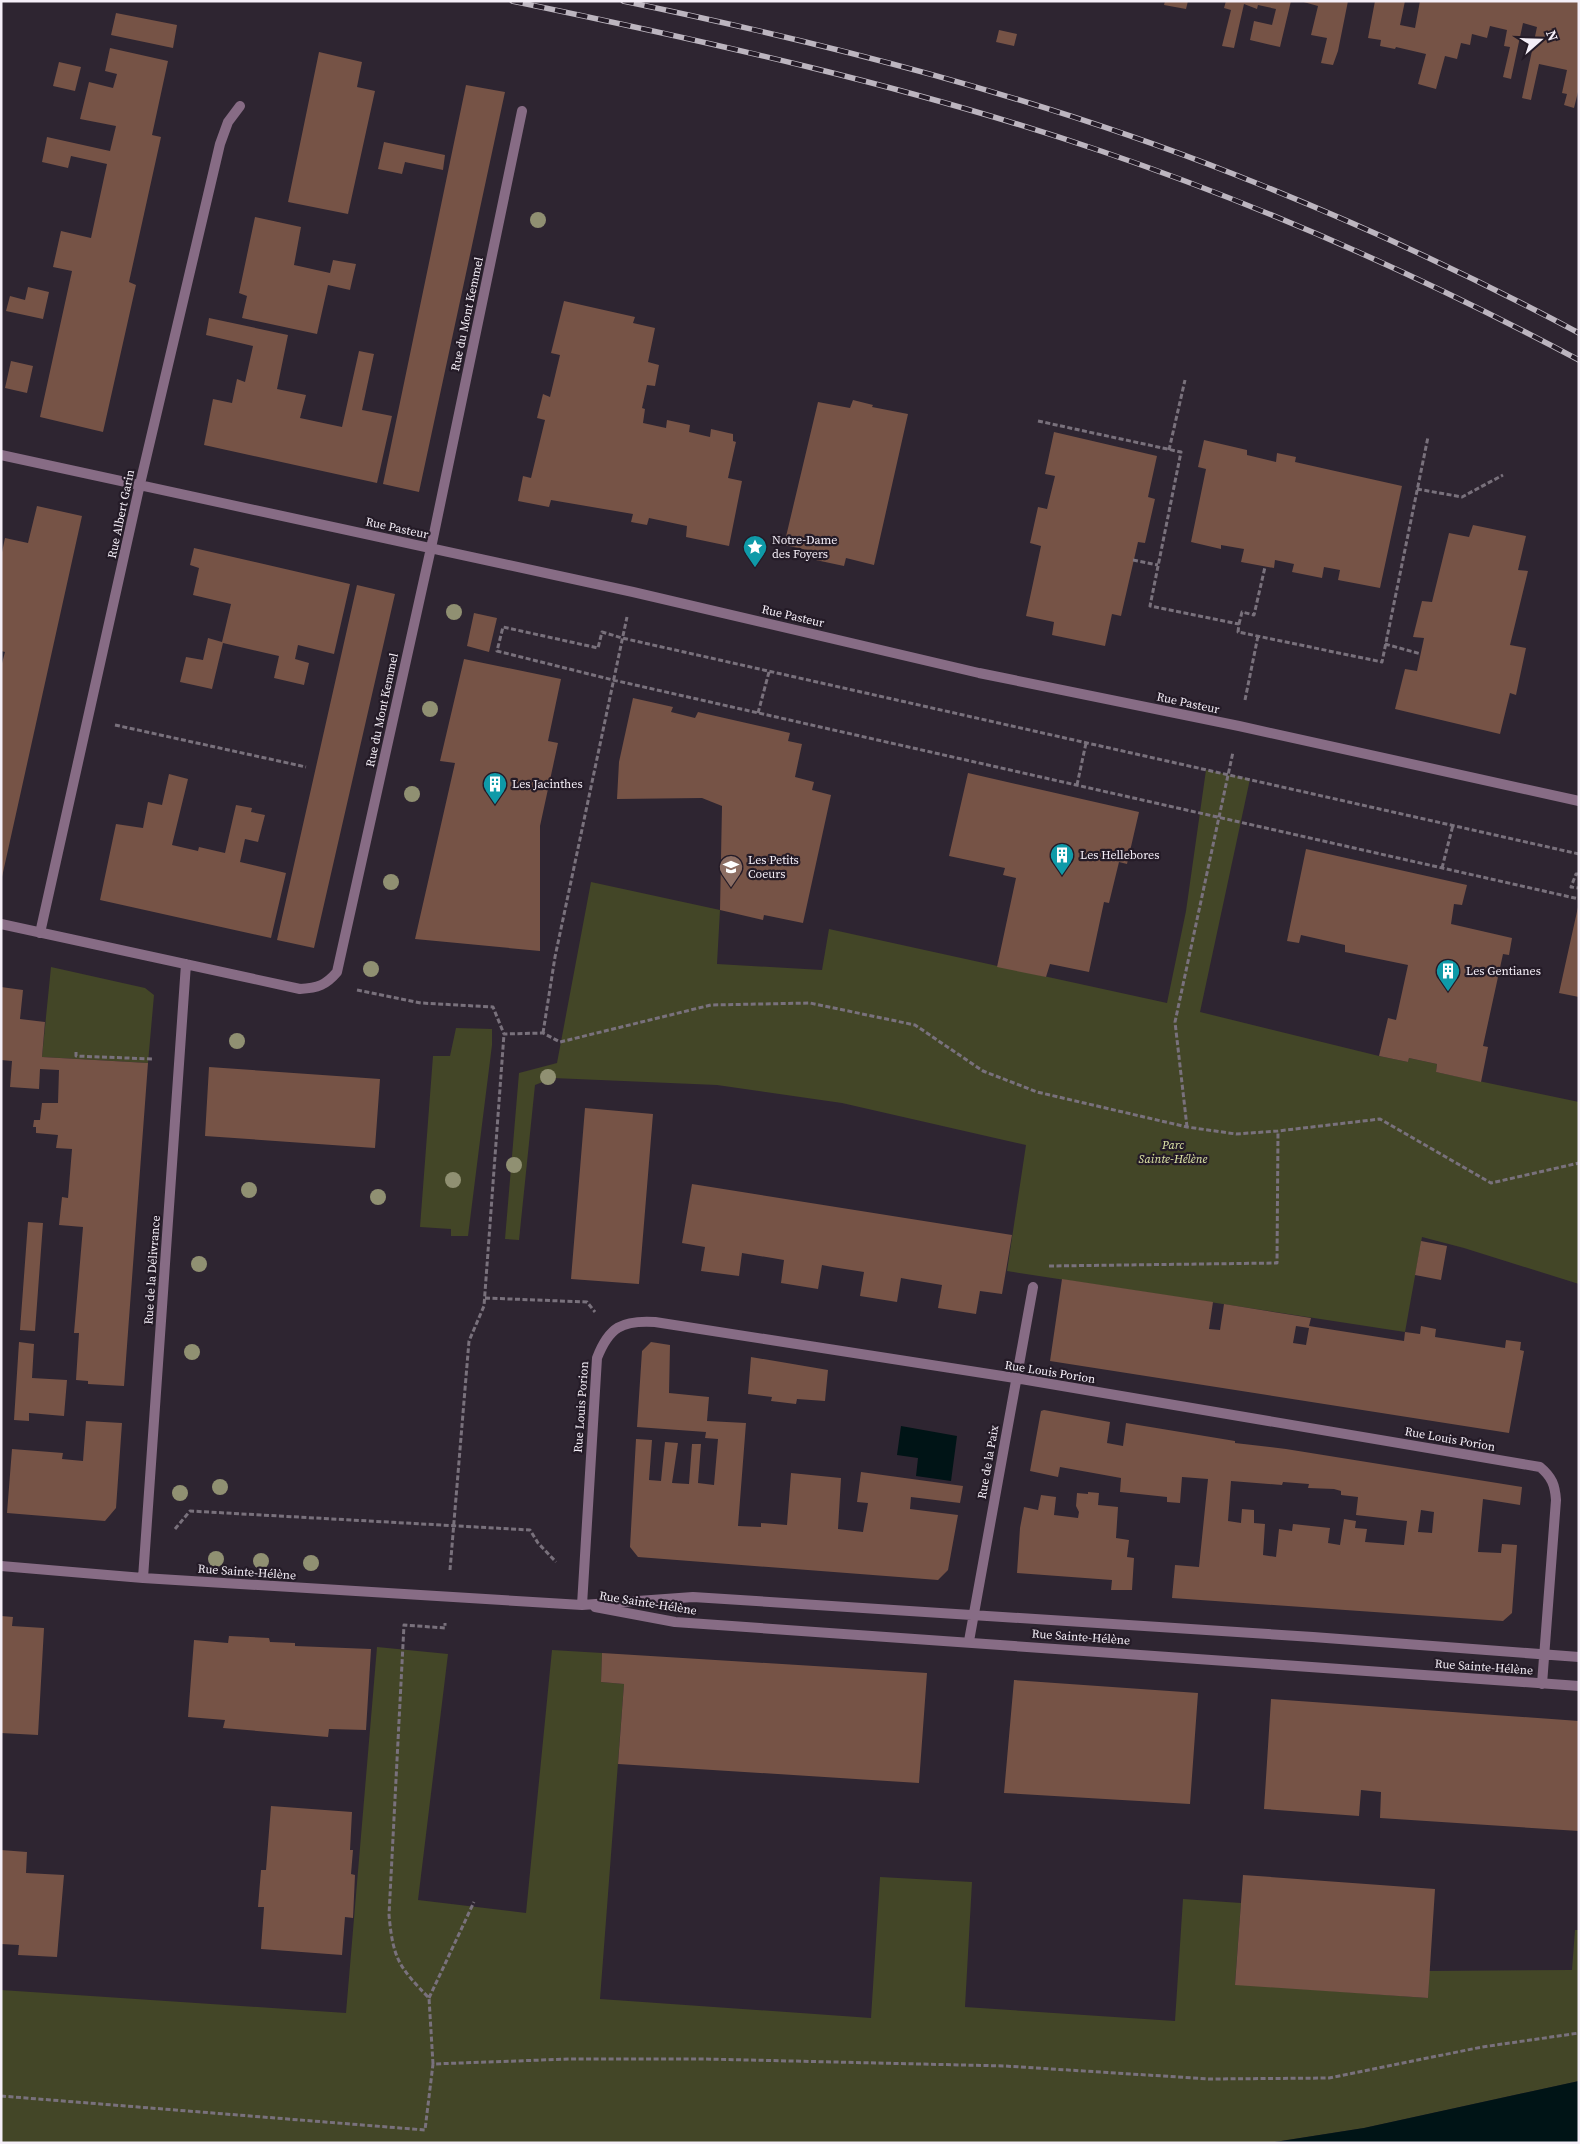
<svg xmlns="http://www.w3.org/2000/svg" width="1580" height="2144" viewBox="0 0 1580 2144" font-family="'Source Serif 4',serif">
	<rect width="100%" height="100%" fill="#2e2531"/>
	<!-- green -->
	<path fill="#434627" d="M 1206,770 L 1250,779 L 1200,1012 L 1379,1056 L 1408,1062 L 1409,1058 L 1437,1064 L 1436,1072 L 1579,1102 L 1579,1284 L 1464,1248 L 1422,1237 L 1405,1332 L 1007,1271 L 1026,1145 L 842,1103 L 717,1085 L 553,1078 L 535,1085 L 519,1240 L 505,1239 L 519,1073 L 557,1063 L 591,882 L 720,910 L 717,964 L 822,970 L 829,929 L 1167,1003 L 1186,911 Z
		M 51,967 L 145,988 L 154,995 L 148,1063 L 42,1057 Z
		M 456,1028 L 492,1029 L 492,1045 L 468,1236 L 451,1236 L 451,1229 L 420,1227 L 433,1056 L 450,1056 Z
		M 377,1647 L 448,1654 L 418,1900 L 526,1913 L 552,1650 L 602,1653 L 601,1682 L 624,1684 L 600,1999 L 871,2018 L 880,1877 L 972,1882 L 965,2007 L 1175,2021 L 1183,1899 L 1241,1903 L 1235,1984 L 1428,1998 L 1429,1971 L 1572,1970 L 1575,1930 L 1579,1930 L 1579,2081 L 1364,2128 L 1268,2143 L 1,2143 L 1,1990 L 346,2013 Z"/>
	<!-- water -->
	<path fill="#001416" d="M 901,1426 L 957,1436 L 951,1481 L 916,1476 L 918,1458 L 897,1455 Z
		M 1579,2081 L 1579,2143 L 1268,2143 L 1364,2128 Z"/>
	<!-- building -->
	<path fill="#765346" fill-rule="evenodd" d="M 1165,1 L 1188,1 L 1186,9 L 1164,5 Z
		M 1226,1 L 1291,1 L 1280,47 L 1250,40 L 1254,21 L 1272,25 L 1276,9 L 1258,5 L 1257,9 L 1244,4 L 1234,48 L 1222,46 L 1231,10 L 1224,8 Z
		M 1300,1 L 1348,1 L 1338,51 L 1333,65 L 1321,63 L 1327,38 L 1311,35 L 1318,6 Z
		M 1375,1 L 1405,1 L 1400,25 L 1415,28 L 1420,1 L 1579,1 L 1579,88 L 1574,108 L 1564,105 L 1567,94 L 1562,93 L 1567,70 L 1539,64 L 1531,100 L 1522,98 L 1537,27 L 1523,23 L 1511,79 L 1503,77 L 1510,47 L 1504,46 L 1507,30 L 1490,26 L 1487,38 L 1472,34 L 1470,45 L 1461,43 L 1457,59 L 1445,56 L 1436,89 L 1418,84 L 1426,54 L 1396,47 L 1395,49 L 1380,46 L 1381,40 L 1368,38 Z
		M 116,13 L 177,25 L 173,48 L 111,35 Z
		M 999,30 L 1017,34 L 1014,46 L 996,42 Z
		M 110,48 L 168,61 L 152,135 L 161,137 L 129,282 L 136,285 L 103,432 L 40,417 L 72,271 L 53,267 L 61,231 L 91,238 L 107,164 L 71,156 L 68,168 L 42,162 L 47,137 L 110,151 L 116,126 L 80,119 L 89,82 L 113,88 L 117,74 L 105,71 Z
		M 319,52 L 362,62 L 357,87 L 375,91 L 348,214 L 288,202 Z
		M 59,62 L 81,67 L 75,91 L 53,86 Z
		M 466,85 L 505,92 L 419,492 L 383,484 Z
		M 384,142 L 445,155 L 443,170 L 405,162 L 402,174 L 378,169 Z
		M 255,217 L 301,227 L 294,265 L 330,273 L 333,260 L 356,264 L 350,290 L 328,285 L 317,334 L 242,318 L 247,296 L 239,293 Z
		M 28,287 L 49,292 L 43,319 L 6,311 L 10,296 L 25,300 Z
		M 564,301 L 635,317 L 633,323 L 655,328 L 648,362 L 659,365 L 655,386 L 647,385 L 642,408 L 645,409 L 643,423 L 666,428 L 667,420 L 690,425 L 689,432 L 710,437 L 711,429 L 733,434 L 733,441 L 736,442 L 728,478 L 742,481 L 729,546 L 686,537 L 687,526 L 649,518 L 647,525 L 631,522 L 633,514 L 551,500 L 549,507 L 518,501 L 523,476 L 531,478 L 545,420 L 537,418 L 543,394 L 550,397 L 560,355 L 551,353 Z
		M 209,318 L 288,335 L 277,389 L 306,395 L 300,418 L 342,427 L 359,351 L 374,354 L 362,410 L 392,416 L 377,483 L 204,445 L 213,399 L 232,403 L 237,379 L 245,382 L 253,346 L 206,335 Z
		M 11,361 L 33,366 L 27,393 L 5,388 Z
		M 853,400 L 873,405 L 872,407 L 908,414 L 874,565 L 846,558 L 844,566 L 811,559 L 812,551 L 784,545 L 818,402 L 850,408 Z
		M 1054,432 L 1157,456 L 1148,497 L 1155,499 L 1145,543 L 1138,542 L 1121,616 L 1112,614 L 1105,646 L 1052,635 L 1054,622 L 1026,616 L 1041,546 L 1030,543 L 1038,507 L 1047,509 L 1055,476 L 1045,474 Z
		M 1204,440 L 1247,450 L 1247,455 L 1276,462 L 1277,453 L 1296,457 L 1295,462 L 1402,486 L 1380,588 L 1338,580 L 1340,570 L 1324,567 L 1322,578 L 1292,572 L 1294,564 L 1275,560 L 1274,568 L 1241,562 L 1244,549 L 1221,545 L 1221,549 L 1191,542 L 1206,469 L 1198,467 Z
		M 37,506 L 82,516 L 2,877 L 1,667 L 5,652 L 1,651 L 1,557 L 5,538 L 28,543 Z
		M 1473,525 L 1526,536 L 1518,570 L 1528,571 L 1510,645 L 1526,648 L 1516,695 L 1510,693 L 1500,734 L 1395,709 L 1405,669 L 1417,671 L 1424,638 L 1413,637 L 1422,601 L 1432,602 L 1449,533 L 1469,537 Z
		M 194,548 L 350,584 L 334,654 L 298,645 L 295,659 L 309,663 L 304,685 L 274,678 L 279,656 L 223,643 L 212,689 L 180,682 L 186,657 L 203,660 L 208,638 L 222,642 L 231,604 L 193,595 L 199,568 L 190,565 Z
		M 357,585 L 395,594 L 314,948 L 277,940 Z
		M 474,613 L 497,618 L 489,652 L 467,646 Z
		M 464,659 L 561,679 L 548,741 L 558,743 L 540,826 L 540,951 L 415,939 L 455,763 L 440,761 Z
		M 633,698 L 673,707 L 671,712 L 695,718 L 698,712 L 790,733 L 788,741 L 802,744 L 795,777 L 814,782 L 812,790 L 831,795 L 803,923 L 764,915 L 763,920 L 720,910 L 722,806 L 702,798 L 617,799 L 619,762 Z
		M 968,773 L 1139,812 L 1127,864 L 1119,862 L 1109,903 L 1104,902 L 1089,972 L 1050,964 L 1046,977 L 997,967 L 1016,878 L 1003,875 L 1005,868 L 949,856 Z
		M 169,774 L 188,779 L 172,845 L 198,851 L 199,847 L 225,853 L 236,805 L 252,808 L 251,812 L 265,815 L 258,842 L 245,839 L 240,862 L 286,873 L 271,938 L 100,900 L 116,824 L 143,828 L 148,802 L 162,805 Z
		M 1306,849 L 1467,885 L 1462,905 L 1454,904 L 1451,924 L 1512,938 L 1509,955 L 1503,954 L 1483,1046 L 1488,1047 L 1481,1082 L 1436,1072 L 1437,1064 L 1409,1058 L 1408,1062 L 1379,1056 L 1388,1018 L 1396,1020 L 1408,965 L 1345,952 L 1345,945 L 1301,935 L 1299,943 L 1287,941 Z
		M 1578,907 L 1579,907 L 1579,997 L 1559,993 Z
		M 1,987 L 23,990 L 20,1019 L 45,1022 L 42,1057 L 148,1063 L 124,1386 L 88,1384 L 88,1381 L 76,1380 L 79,1333 L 74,1333 L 83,1227 L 59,1225 L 62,1197 L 68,1198 L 72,1149 L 56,1148 L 58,1135 L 36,1133 L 36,1127 L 33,1127 L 34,1120 L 40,1120 L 42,1103 L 58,1103 L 59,1070 L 40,1069 L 39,1089 L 10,1087 L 12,1061 L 1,1060 Z
		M 209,1067 L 380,1079 L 375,1148 L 205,1136 Z
		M 585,1108 L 653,1114 L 639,1284 L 571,1279 Z
		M 692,1184 L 1012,1235 L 1002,1294 L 980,1291 L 976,1314 L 938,1308 L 942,1285 L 912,1280 L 901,1278 L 897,1302 L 860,1296 L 864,1272 L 832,1267 L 822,1265 L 818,1289 L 781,1283 L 784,1260 L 742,1253 L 739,1276 L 701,1271 L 705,1247 L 682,1243 Z
		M 28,1222 L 43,1223 L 35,1331 L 20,1330 Z
		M 1421,1241 L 1447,1246 L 1441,1280 L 1415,1275 Z
		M 1062,1279 L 1213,1302 L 1209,1329 L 1220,1330 L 1224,1304 L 1311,1318 L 1309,1326 L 1404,1341 L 1405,1332 L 1420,1334 L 1421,1326 L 1436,1329 L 1435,1337 L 1505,1348 L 1506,1340 L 1521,1342 L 1520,1350 L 1524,1351 L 1509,1433 L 1050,1361 ZM 1296,1326 L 1309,1328 L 1306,1345 L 1293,1343 Z
		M 19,1342 L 34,1344 L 32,1378 L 67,1380 L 64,1416 L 29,1413 L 29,1421 L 14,1420 Z
		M 651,1342 L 670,1345 L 669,1393 L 709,1397 L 707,1421 L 746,1423 L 738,1526 L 761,1527 L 761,1523 L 787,1525 L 791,1473 L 841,1478 L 838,1529 L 863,1532 L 868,1503 L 857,1502 L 861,1472 L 963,1486 L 960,1503 L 911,1497 L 910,1509 L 958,1515 L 948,1570 L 938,1580 L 638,1557 L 630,1547 L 636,1439 L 652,1440 L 649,1480 L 661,1481 L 665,1442 L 678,1443 L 672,1483 L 689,1484 L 692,1444 L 701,1444 L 698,1483 L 714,1485 L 718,1439 L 705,1438 L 706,1432 L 637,1427 L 642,1351 Z
		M 751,1357 L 828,1370 L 825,1401 L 797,1399 L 796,1404 L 771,1401 L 772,1397 L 748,1394 Z
		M 1044,1410 L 1110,1422 L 1107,1443 L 1123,1446 L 1126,1423 L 1235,1441 L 1235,1443 L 1286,1449 L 1522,1487 L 1520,1505 L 1483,1499 L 1478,1552 L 1501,1553 L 1502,1544 L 1517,1545 L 1512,1613 L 1503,1621 L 1172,1598 L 1175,1565 L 1199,1567 L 1208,1479 L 1182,1477 L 1180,1503 L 1167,1502 L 1167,1497 L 1120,1492 L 1121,1478 L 1060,1467 L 1058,1477 L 1030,1471 L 1041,1411 ZM 1231,1481 L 1282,1485 L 1283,1482 L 1309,1484 L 1308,1488 L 1334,1489 L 1341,1491 L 1341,1495 L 1358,1497 L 1356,1515 L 1407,1521 L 1404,1545 L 1365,1542 L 1367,1529 L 1355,1528 L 1356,1521 L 1344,1519 L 1340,1545 L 1328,1543 L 1330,1528 L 1293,1524 L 1292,1531 L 1279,1529 L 1276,1557 L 1263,1555 L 1265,1524 L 1254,1523 L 1254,1510 L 1242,1509 L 1241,1523 L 1228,1521 ZM 1421,1510 L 1434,1512 L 1432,1533 L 1418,1532 Z
		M 86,1421 L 122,1423 L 116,1508 L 105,1521 L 7,1513 L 12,1449 L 63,1453 L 62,1459 L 83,1461 Z
		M 1088,1492 L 1099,1493 L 1098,1505 L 1118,1507 L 1116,1538 L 1129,1540 L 1127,1557 L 1134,1558 L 1132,1590 L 1111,1590 L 1112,1580 L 1017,1573 L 1020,1528 L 1024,1507 L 1038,1510 L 1041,1495 L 1056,1497 L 1054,1515 L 1078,1518 L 1079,1512 L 1076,1506 L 1077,1493 L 1088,1494 Z
		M 1,1616 L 13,1617 L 12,1626 L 44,1628 L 38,1735 L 1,1733 Z
		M 229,1636 L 269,1638 L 270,1642 L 295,1643 L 295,1646 L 371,1649 L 366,1730 L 329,1729 L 328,1737 L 223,1728 L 225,1720 L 188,1717 L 194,1640 L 228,1643 Z
		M 602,1653 L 927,1673 L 919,1783 L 618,1764 L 624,1684 L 601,1682 Z
		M 1014,1680 L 1198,1693 L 1190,1804 L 1004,1793 Z
		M 1271,1699 L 1579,1721 L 1579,1831 L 1380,1818 L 1381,1792 L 1361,1790 L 1359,1816 L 1264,1809 Z
		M 271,1806 L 352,1812 L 350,1850 L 353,1850 L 351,1874 L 355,1875 L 353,1918 L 345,1917 L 342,1955 L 261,1949 L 264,1907 L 258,1907 L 261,1870 L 266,1870 Z
		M 1,1850 L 27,1852 L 26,1873 L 64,1875 L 57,1957 L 18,1955 L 19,1945 L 1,1944 Z
		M 1243,1875 L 1435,1889 L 1428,1998 L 1235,1985 Z"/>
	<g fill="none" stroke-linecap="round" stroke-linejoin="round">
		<!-- path -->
		<path stroke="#79717c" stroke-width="3" stroke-dasharray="5 2.5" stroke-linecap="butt" d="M 1038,421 L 1181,452 L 1150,606 L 1239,624 L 1238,632 L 1382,662 L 1428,437
			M 1169,450 L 1185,380
			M 1417,489 L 1462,497 L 1503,475
			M 1133,560 L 1158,565
			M 1239,624 L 1242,612 L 1254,615 L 1265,567
			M 1385,644 L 1421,654
			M 1245,700 L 1258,636
			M 758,713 L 769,672
			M 115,725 L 306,767
			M 1077,785 L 1086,743
			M 1579,854 L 622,638 L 602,632 L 598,648 L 503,627 L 497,651 L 613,680 L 1579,899
			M 1442,868 L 1453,825
			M 1579,874 L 1576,874 L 1571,887 L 1579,888
			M 357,990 L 421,1003 L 493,1007 L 504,1034 L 543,1033 L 560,1042 L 711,1005 L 810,1003 L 915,1025 L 983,1071 L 1037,1092 L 1187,1127 L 1236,1134 L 1278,1131 L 1380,1119 L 1491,1183 L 1579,1163
			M 543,1033 L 555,957 L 627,617
			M 76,1052 L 76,1056 L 152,1059
			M 1187,1127 L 1175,1022 L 1233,752
			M 1049,1266 L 1277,1263 L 1278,1131
			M 485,1298 L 587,1302 L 595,1312
			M 175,1529 L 190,1511 L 530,1530 L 538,1543 L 556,1562
			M 450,1570 L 469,1341 L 484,1306 L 504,1034
			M 429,1998 L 474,1902
			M 433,2064 L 429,1998 C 399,1967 393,1959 389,1915 L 404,1625 L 445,1628 L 445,1623
			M 1,2096 L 425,2130 L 433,2064 L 570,2059 L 705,2059 L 1005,2066 L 1210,2079 L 1329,2078 L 1482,2047 L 1579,2033"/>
		<!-- street -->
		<path stroke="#876c85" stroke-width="10" d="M 1,455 L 633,592 L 979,673 L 1239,726 L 1579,801
			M 1,924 L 300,989 C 318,988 326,985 337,972 L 431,548 L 522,111
			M 40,933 L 140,484 L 220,144 L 228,122 L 240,106
			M 1,1566 L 143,1578 L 582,1605 L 693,1597 L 1313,1637 L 1579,1657
			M 143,1578 L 186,964
			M 582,1605 L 597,1358 C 609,1327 622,1320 655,1322 L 1015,1378 L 1540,1467 C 1552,1477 1555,1485 1556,1500 L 1542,1684
			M 595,1607 L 675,1622 L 1579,1686
			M 969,1641 L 1033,1287"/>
		<!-- rail casing -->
		<g stroke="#bcb5bf" stroke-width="5.5">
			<path id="rail" d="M 512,1 C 710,42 909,86 1101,151 C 1266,207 1425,278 1579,360
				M 623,1 C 830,44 1038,97 1236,175 C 1353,221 1468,274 1579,333"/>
		</g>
		<!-- rail -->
		<use href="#rail" stroke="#241b27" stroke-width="4" stroke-dasharray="11" stroke-linecap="butt"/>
	</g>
	<!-- trees -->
	<g fill="#909072">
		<circle cx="538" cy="220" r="8"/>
		<circle cx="454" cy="612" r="8"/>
		<circle cx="430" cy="709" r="8"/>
		<circle cx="412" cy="794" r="8"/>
		<circle cx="391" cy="882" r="8"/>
		<circle cx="371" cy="969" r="8"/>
		<circle cx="237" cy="1041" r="8"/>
		<circle cx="548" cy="1077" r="8"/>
		<circle cx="514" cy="1165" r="8"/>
		<circle cx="453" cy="1180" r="8"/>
		<circle cx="249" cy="1190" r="8"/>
		<circle cx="378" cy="1197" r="8"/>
		<circle cx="199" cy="1264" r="8"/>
		<circle cx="192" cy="1352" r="8"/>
		<circle cx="220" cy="1487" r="8"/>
		<circle cx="180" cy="1493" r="8"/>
		<circle cx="216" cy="1559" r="8"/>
		<circle cx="261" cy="1561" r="8"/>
		<circle cx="311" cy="1563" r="8"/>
	</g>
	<!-- icons -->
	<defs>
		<g id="sight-pin" transform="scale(1.25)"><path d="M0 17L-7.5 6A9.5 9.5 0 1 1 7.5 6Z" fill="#0f9aa8" stroke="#241b27"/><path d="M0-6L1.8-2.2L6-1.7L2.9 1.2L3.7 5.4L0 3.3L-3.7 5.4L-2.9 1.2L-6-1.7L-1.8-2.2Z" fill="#fff"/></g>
		<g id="building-pin" transform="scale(1.25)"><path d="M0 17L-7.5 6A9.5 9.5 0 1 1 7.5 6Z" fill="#0f9aa8" stroke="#241b27"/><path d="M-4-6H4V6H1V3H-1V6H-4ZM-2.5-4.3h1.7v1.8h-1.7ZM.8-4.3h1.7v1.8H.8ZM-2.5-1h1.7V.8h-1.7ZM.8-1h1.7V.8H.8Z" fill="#fff"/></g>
		<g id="school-pin" transform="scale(1.25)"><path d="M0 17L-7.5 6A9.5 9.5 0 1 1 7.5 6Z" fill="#8d6e63" stroke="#241b27"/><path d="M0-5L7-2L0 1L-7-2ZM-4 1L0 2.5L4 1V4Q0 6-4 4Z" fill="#fff"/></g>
	</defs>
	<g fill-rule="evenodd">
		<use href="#sight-pin" x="755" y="547"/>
		<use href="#building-pin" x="495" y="784"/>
		<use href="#building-pin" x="1062" y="855"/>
		<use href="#school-pin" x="731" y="867"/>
		<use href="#building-pin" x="1448" y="971"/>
	</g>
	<g text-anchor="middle" stroke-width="4.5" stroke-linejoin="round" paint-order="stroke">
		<!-- street labels -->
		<g font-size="12" fill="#f5eff8" stroke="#241b27">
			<text transform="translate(467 314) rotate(-78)" y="4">Rue du Mont Kemmel</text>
			<text transform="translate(121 514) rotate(-78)" y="4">Rue Albert Garin</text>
			<text transform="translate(397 528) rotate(12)" y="4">Rue Pasteur</text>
			<text transform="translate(793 616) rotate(13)" y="4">Rue Pasteur</text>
			<text transform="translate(1188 703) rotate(12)" y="4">Rue Pasteur</text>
			<text transform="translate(382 710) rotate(-78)" y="4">Rue du Mont Kemmel</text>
			<text transform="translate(152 1270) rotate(-86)" y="4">Rue de la Délivrance</text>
			<text transform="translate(1050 1372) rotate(9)" y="4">Rue Louis Porion</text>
			<text transform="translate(581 1407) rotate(-86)" y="4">Rue Louis Porion</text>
			<text transform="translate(1450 1439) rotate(10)" y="4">Rue Louis Porion</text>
			<text transform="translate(988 1462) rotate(-80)" y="4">Rue de la Paix</text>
			<text transform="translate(247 1572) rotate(4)" y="4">Rue Sainte-Hélène</text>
			<text transform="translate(648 1603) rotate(9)" y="4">Rue Sainte-Hélène</text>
			<text transform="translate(1081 1637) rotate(4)" y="4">Rue Sainte-Hélène</text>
			<text transform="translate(1484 1667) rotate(4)" y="4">Rue Sainte-Hélène</text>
		</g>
		<!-- poi labels -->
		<g font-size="12" fill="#f5eff8" stroke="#241b27" text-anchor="start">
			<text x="772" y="544">Notre-Dame<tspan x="772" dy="14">des Foyers</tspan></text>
			<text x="512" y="788">Les Jacinthes</text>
			<text x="1080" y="859">Les Hellebores</text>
			<text x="748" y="864">Les Petits<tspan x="748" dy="14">Coeurs</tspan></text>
			<text x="1466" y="975">Les Gentianes</text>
		</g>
		<!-- park labels -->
		<g font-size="12" font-style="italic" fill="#e0e7a8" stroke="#241b27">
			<text x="1173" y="1149">Parc<tspan x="1173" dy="14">Sainte-Hélène</tspan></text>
		</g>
	</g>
	<!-- border -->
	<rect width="1580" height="2144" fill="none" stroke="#f5eff8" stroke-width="5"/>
	<!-- north arrow -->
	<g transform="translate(1540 40) rotate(70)" stroke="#241b27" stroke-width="4" paint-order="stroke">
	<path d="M0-4L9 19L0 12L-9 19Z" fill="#f5eff8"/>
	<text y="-8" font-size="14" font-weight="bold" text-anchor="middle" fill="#f5eff8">N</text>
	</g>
</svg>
